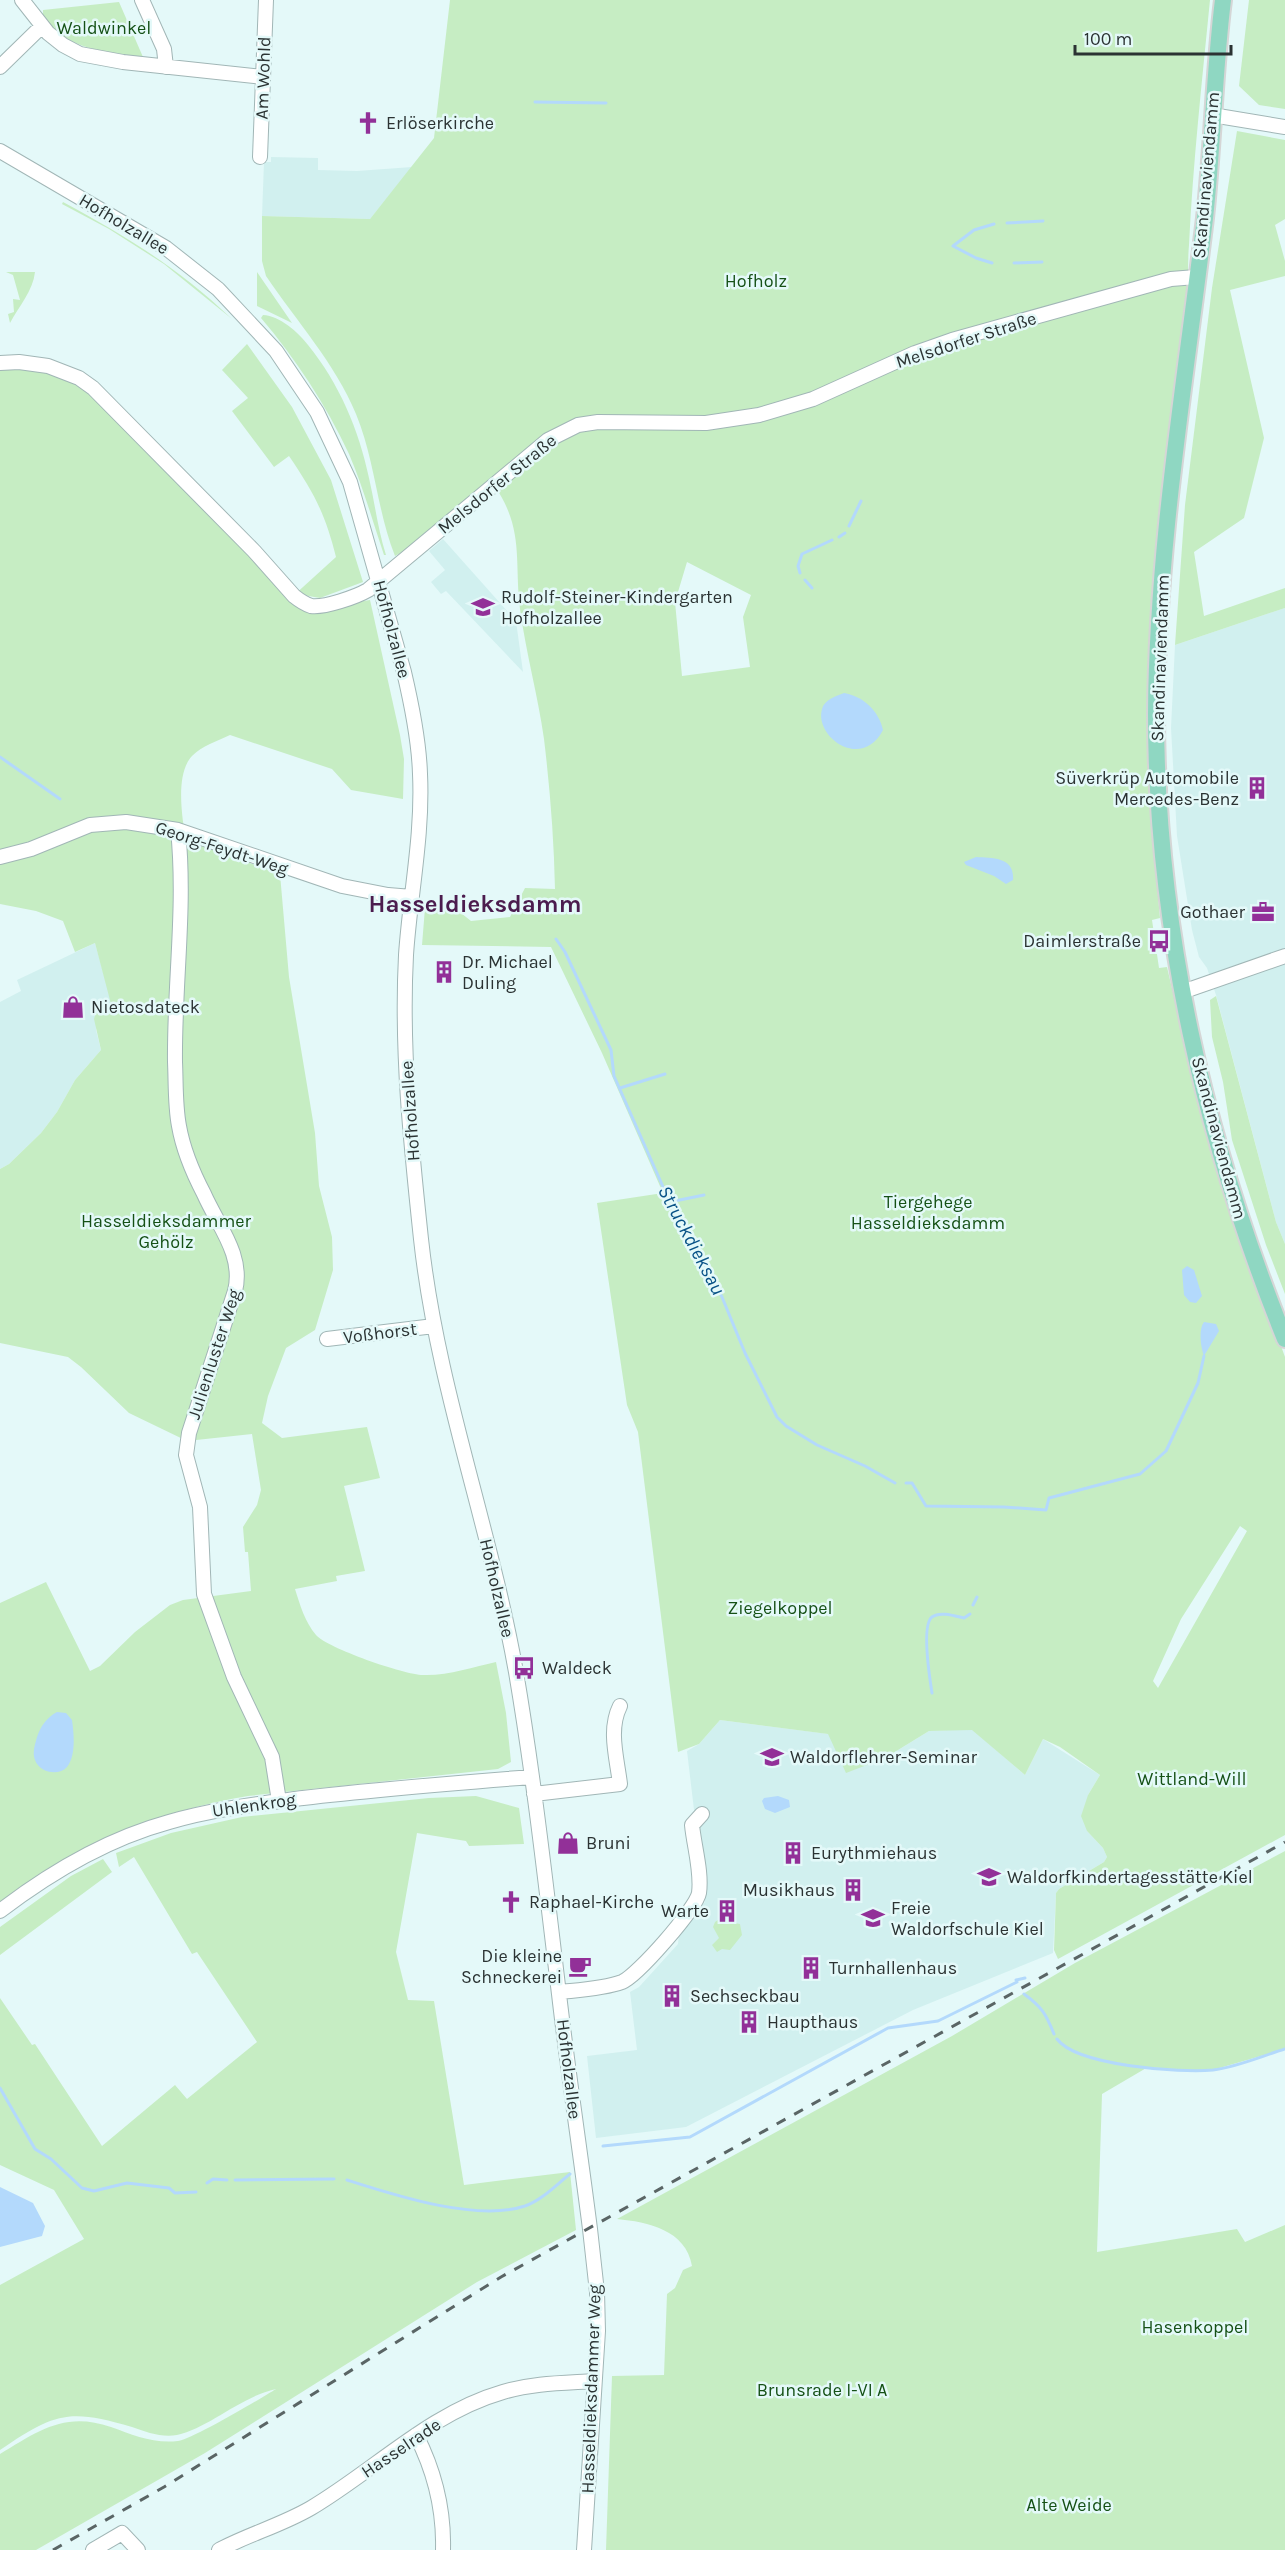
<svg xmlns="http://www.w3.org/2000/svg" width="1285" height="2550" viewBox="0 0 1285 2550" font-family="Karla,sans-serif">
	<rect width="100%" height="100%" fill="#e4f9f9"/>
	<!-- built -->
	<path fill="#d1f0ef" d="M 271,157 L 318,158 L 318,170 L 357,171 L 412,167 L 370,219 L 262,216 L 264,162 L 271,162 Z
		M 443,539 L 516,621 L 523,672 L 446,591 L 441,594 L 431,582 L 445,570 L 429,551 Z
		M 1285,608 L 1285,1244 L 1276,1222 L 1216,995 L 1207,968 L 1199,957 L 1192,930 L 1177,836 L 1171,728 L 1175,645 Z
		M 95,943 L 112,1004 L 96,1012 L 96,1030 L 101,1050 L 75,1080 L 57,1112 L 41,1133 L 9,1164 L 0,1169 L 0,1002 L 21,991 L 17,980 Z
		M 720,1720 L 829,1734 L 885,1758 L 929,1731 L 972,1729 L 1025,1775 L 1043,1739 L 1100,1775 L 1088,1795 L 1087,1831 L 1103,1848 L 1107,1857 L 1104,1862 L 1059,1889 L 1056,1893 L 1053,1953 L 913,2010 L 686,2127 L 596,2138 L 587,2056 L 637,2050 L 630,1992 L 639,1987 L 678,1944 L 679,1933 L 705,1902 L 687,1751 L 699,1744 Z"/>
	<!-- green -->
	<path fill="#c6edc3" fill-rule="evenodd" d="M 450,0 L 1210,0 C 1202,81 1193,163 1189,245 C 1187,268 1189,291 1187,314 C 1183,377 1168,439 1161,502 C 1146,641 1146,779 1160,918 L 1152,920 L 1159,968 L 1167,967 L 1198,1100 L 1226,1196 L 1285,1357 L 1285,1835 L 1058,1959 L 1054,1950 L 1056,1893 L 1059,1889 L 1104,1862 L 1107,1857 L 1103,1848 L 1087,1831 L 1081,1816 L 1088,1795 L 1100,1775 L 1060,1747 L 1043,1739 L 1025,1775 L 972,1730 L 929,1731 L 885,1758 L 846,1773 L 828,1734 L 720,1720 L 699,1744 L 678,1752 L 638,1432 L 627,1405 L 597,1203 L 663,1193 L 602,1053 L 551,947 L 422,945 L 425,908 L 456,909 L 471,921 L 510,917 L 525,888 L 555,889 C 554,839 550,789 544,739 C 538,696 526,653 520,609 C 514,559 525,528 492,482 L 413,546 L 395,556 C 377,511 375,460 356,414 C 335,363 297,322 266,276 L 262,261 L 262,216 L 370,219 L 434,138 ZM 687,562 L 751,595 L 743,617 L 750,667 L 682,676 L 675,602 ZM 1240,1526 L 1247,1531 L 1158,1688 L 1153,1681 L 1181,1619 Z
		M 1249,0 L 1285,0 L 1285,109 L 1259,105 L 1239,86 Z
		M 119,2 L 143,57 C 106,52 69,50 43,19 L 43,10 Z
		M 1237,131 L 1285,140 L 1285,219 L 1275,225 L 1285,261 L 1285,276 L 1230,290 L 1264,438 L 1244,518 L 1194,552 L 1204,616 L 1285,588 L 1285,608 L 1175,645 L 1185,505 L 1212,288 Z
		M 63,202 C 129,238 177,267 232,319 L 164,264 L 109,229 L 62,204 Z
		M 6,272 L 35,272 C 33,291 19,306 10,323 L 8,314 L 14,312 L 13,299 L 20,300 L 13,275 Z
		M 257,272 L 292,323 L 257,306 Z
		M 263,315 C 280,316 298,332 308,345 C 339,383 359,430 369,478 C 375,504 378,530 386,555 L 384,555 C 373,522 363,487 349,454 C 326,405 296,359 261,318 Z
		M 247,344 L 292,407 L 331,480 L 363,582 L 320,598 L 303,595 L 320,608 L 370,600 L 400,735 L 404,759 L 403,799 L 351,790 L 332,769 L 230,735 C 217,741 202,746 192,756 C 175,774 182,818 186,840 L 280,874 L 289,977 L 315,1133 L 319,1186 L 332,1237 L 333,1270 L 315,1330 L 286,1348 L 268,1396 L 262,1423 L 282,1438 L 367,1427 L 380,1478 L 344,1486 L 365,1571 L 336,1576 L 337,1581 L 295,1589 C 300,1605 305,1622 316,1635 C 327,1648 405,1675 423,1675 C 447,1676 473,1667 496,1662 L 506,1713 L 511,1762 L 498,1769 L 248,1796 C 158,1811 73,1846 0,1902 L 0,1603 L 46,1582 L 90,1671 L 100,1666 L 135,1632 L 170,1605 L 183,1600 L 251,1591 L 248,1552 L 245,1552 L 243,1527 L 257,1505 L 261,1490 L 252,1434 L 187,1441 L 129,1413 L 81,1367 L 68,1357 L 0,1343 L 0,1169 L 9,1164 L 41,1133 L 57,1112 L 75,1080 L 101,1050 L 94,1019 L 96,1012 L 111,1004 L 95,943 L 75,952 L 63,921 L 36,911 L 0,904 L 0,370 C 33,369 63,372 90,393 L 292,597 L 336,557 C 325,513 314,493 289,456 L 274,467 L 232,411 L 248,398 L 222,370 Z
		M 1216,996 L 1276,1222 L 1285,1244 L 1285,1294 L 1266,1245 L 1232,1140 L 1223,1082 L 1212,1037 L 1210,1000 Z
		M 476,1796 L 519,1808 L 524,1844 L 469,1846 L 466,1841 L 417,1833 L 396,1952 L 408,2000 L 434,2001 L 464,2185 L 570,2172 L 576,2230 L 477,2282 L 205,2453 L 36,2550 L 0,2550 L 0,2454 C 38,2431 65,2411 111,2427 C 133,2435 154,2444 178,2441 C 193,2439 260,2399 276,2389 C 240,2397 209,2428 177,2435 C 162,2438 146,2432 132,2427 C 69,2408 54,2413 0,2450 L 0,2285 L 84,2239 L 54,2190 L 0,2165 L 0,1998 L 32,2045 L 35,2044 L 102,2146 L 175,2085 L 187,2099 L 257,2042 L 197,1952 L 192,1954 L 134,1857 L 119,1867 L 116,1853 L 171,1833 L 242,1817 L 429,1798 Z
		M 1285,1851 L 1285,2049 L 1216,2069 L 1194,2071 L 1148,2067 L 1102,2094 L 1097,2252 L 1237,2229 L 1245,2242 L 1285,2225 L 1285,2550 L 606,2550 L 612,2376 L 664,2375 L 667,2294 L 675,2288 L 683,2270 L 692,2266 C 686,2230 648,2222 617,2219 L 952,2036 L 1075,1963 Z
		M 103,1859 L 112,1872 L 0,1955 L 0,1927 L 71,1876 Z
		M 718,1920 L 740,1924 L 742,1935 L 730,1950 L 722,1949 L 717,1952 L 712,1945 L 719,1938 L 713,1927 L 715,1922 Z"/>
	<!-- water -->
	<path fill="#b3d9fc" d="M 844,693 C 863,696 879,711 883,730 C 862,771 814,737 822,709 C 824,700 836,696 844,693 Z
		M 976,857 C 993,858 1015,857 1013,880 L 1006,884 L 994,876 L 966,865 L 964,862 Z
		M 1187,1266 L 1194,1270 L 1202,1296 L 1196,1303 L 1190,1302 L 1184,1295 L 1182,1270 Z
		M 1204,1322 L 1216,1324 L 1219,1331 L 1204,1356 C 1201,1348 1198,1330 1204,1322 Z
		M 57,1712 L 66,1713 L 72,1720 C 74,1734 76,1756 67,1767 C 58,1777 39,1772 35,1760 C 32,1752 35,1745 37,1737 C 41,1726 46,1718 57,1712 Z
		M 778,1796 L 789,1800 L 790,1807 L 775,1813 L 765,1809 L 762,1801 L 764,1798 Z
		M 0,2187 L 33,2203 L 45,2226 L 42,2236 L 0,2247 Z"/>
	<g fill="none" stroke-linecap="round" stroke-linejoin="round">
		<!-- stream -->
		<path stroke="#b3d9fc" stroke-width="3" d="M 535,102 L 606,103
			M 1007,223 L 1043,221
			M 992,263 L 976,258 L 953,246 L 974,230 L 994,224
			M 1014,263 L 1042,262
			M 849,526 L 861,501
			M 839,537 L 845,533
			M 800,573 L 798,566 L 802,554 L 832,540
			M 805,580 L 812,588
			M 0,757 L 60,799
			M 556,939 L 565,952 L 611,1050 L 614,1076 L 679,1223 L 722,1297 L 745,1353 L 777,1417 L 786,1426 L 817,1445 L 865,1466 L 895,1483
			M 620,1088 L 665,1074
			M 670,1202 L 704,1195
			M 906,1483 L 912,1483 L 926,1506 L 1004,1507 L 1046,1510 L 1049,1498 L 1140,1474 L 1166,1451 L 1198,1383 L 1204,1356
			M 973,1605 L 977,1597
			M 932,1693 C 930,1680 921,1625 932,1617 C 940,1611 955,1616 964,1618 L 970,1614
			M 1016,1980 L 1025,1978
			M 1024,1994 C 1042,2007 1046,2014 1054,2034
			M 1057,2039 C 1077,2066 1180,2073 1213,2070 C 1237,2067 1262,2056 1285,2049
			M 0,2088 L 35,2149 L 51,2159 L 82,2188 L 94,2191 L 127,2183 L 169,2188 L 175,2193 L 196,2192
			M 603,2146 L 690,2137 L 888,2028 L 938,2021 L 1017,1982
			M 235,2180 L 334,2179
			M 347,2180 C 394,2195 476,2222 525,2206 C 542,2200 556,2185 570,2174
			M 207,2183 L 213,2179 L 227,2180"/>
		<!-- minor casing -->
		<g stroke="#a1b6b6" stroke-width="16">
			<path id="minor" d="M 22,0 L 48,33 L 63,45 L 80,54 L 123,62 L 263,77
				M 142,0 L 164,49 L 166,67
				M 0,67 L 41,27
				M 1212,115 L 1285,127
				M 0,151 L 166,248 L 218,289 L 276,351 L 317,412 L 350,482 L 404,672 C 412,706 419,740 420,774 C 423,835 410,895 406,955 C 401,1050 411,1145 421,1239 C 437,1387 490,1526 516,1672 C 534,1778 546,1886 559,1994 C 568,2072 580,2150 590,2229 L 597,2292 L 598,2331 L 584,2550
				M 260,157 L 266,0
				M 0,363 L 19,362 L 48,366 L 79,378 L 93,388 L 254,551 L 294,596 C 299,600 305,604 311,606 C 324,608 356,597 368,590 L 548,440 L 578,425 L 598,422 L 706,423 L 759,415 L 813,399 L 915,353 L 952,340 L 1171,279 L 1196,277
				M 178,830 C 186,907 174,985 175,1062 C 176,1083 175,1105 179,1126 C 183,1149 193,1173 204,1194 C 218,1226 244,1255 235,1291 L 189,1433 L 186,1455 L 200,1507 L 204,1594 L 234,1677 L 272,1757 L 279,1801
				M 0,857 L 31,849 L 90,825 L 126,822 L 178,830 L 342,886 L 388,895 L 412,897
				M 1182,992 L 1285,956
				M 327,1339 L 434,1326
				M 534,1794 L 620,1784 C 617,1758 608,1730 620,1706
				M 0,1911 C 51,1872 107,1839 169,1822 C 213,1809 258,1804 303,1798 C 379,1789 455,1783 531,1777
				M 559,1992 C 578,1990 603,1989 622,1982 C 637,1976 696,1909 699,1893 C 702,1872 694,1846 692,1825 L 702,1814
				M 416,2435 C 434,2470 444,2510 443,2550
				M 93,2550 L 122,2533 L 138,2550
				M 219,2550 C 249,2534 282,2525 311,2508 C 375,2470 430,2413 503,2392 C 533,2383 563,2383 594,2381"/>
		</g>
		<!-- major casing -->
		<g stroke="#d5d6d6" stroke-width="20">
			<path id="major" d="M 1223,0 C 1214,72 1213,146 1205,218 C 1185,383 1157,547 1156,714 C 1156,928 1205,1141 1285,1339"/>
		</g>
		<!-- minor -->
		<use href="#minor" stroke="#fff" stroke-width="14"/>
		<!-- major -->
		<use href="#major" stroke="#8fd7c2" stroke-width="16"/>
		<!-- rail -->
		<path stroke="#5a6565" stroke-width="3" stroke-dasharray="10 10" stroke-linecap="butt" d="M 53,2550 L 164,2487 L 501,2277 L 1285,1842"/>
	</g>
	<!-- icons -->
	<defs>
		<g id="church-bare" transform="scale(1.8)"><path d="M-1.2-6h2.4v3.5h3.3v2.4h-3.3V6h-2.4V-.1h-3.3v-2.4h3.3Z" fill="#923098" stroke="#e4f9f9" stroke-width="2.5" paint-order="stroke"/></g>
		<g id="school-bare" transform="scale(1.8)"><path d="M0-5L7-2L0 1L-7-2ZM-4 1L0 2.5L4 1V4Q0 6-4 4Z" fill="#923098" stroke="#e4f9f9" stroke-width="2.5" paint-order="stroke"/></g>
		<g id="building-bare" transform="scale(1.8)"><path d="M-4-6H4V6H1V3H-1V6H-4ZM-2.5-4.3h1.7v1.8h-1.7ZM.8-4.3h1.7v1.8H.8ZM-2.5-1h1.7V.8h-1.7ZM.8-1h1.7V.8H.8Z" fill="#923098" stroke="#e4f9f9" stroke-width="2.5" paint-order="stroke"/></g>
		<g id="office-bare" transform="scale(1.8)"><path d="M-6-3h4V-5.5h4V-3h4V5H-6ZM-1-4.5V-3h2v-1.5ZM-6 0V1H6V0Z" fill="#923098" stroke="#e4f9f9" stroke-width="2.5" paint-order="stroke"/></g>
		<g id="bus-bare" transform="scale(1.8)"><path d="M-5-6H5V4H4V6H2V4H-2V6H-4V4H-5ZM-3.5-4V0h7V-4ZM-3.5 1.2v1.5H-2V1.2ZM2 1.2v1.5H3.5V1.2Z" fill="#923098" stroke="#e4f9f9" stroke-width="2.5" paint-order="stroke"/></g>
		<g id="shop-bare" transform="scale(1.8)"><path d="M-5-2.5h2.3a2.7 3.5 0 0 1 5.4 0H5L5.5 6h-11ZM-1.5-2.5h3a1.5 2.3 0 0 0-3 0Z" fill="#923098" stroke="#e4f9f9" stroke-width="2.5" paint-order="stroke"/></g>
		<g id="university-bare" transform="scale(1.8)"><path d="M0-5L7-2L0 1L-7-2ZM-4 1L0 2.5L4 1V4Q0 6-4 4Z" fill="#923098" stroke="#e4f9f9" stroke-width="2.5" paint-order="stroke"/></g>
		<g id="cafe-bare" transform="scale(1.8)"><path d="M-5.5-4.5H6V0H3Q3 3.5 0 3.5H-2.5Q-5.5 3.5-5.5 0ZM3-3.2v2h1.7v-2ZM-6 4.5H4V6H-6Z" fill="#923098" stroke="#e4f9f9" stroke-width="2.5" paint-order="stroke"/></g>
	</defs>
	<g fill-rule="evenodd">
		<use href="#church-bare" x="368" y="123"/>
		<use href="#school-bare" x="483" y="607"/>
		<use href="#building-bare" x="1257" y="788"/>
		<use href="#office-bare" x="1263" y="912"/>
		<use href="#bus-bare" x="1159" y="941"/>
		<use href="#building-bare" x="444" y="972"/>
		<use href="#shop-bare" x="73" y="1007"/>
		<use href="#bus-bare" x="524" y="1668"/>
		<use href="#university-bare" x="772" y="1757"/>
		<use href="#shop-bare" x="568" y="1843"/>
		<use href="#building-bare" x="793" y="1853"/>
		<use href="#school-bare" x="989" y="1877"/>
		<use href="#building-bare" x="853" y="1890"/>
		<use href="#church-bare" x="511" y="1902"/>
		<use href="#building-bare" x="727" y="1911"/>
		<use href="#school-bare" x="873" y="1918"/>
		<use href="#cafe-bare" x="580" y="1966"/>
		<use href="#building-bare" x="811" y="1968"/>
		<use href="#building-bare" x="672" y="1996"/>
		<use href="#building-bare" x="749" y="2022"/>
	</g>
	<g text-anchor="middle" stroke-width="5" stroke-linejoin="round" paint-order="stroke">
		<!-- park labels -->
		<g font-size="18" fill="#155116" stroke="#e4f9f9">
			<text x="104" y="34">Waldwinkel</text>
			<text x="756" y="287">Hofholz</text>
			<text x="928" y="1208">Tiergehege<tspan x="928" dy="21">Hasseldieksdamm</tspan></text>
			<text x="166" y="1227">Hasseldieksdammer<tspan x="166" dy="21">Gehölz</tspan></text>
			<text x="780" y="1614">Ziegelkoppel</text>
			<text x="1192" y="1785">Wittland-Will</text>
			<text x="1195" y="2333">Hasenkoppel</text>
			<text x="822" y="2396">Brunsrade I-VI A</text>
			<text x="1069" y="2511">Alte Weide</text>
		</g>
		<!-- street labels -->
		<g font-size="18" fill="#2b3333" stroke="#e4f9f9">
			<text transform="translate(263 78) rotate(-88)" y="6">Am Wohld</text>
			<text transform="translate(1206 175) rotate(-85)" y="6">Skandinaviendamm</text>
			<text transform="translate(124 224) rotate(31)" y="6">Hofholzallee</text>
			<text transform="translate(966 340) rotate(-18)" y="6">Melsdorfer Straße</text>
			<text transform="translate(497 484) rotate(-39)" y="6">Melsdorfer Straße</text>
			<text transform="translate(392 629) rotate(75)" y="6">Hofholzallee</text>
			<text transform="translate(1160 658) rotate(-88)" y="6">Skandinaviendamm</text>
			<text transform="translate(222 848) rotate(18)" y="6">Georg-Feydt-Weg</text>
			<text transform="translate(410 1111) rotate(-94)" y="6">Hofholzallee</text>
			<text transform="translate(1219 1138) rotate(75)" y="6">Skandinaviendamm</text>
			<text transform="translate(380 1333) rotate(-7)" y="6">Voßhorst</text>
			<text transform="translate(214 1354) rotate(-72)" y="6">Julienluster Weg</text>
			<text transform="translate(497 1588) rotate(77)" y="6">Hofholzallee</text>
			<text transform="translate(254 1805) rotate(-8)" y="6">Uhlenkrog</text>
			<text transform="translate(569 2069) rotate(83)" y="6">Hofholzallee</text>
			<text transform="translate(591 2389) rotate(-88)" y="6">Hasseldieksdammer Weg</text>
			<text transform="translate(401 2448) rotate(-34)" y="6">Hasselrade</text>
		</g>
		<!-- poi labels -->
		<g font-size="18" fill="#2b3333" stroke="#e4f9f9" text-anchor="start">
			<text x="386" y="129">Erlöserkirche</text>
			<text x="501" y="603">Rudolf-Steiner-Kindergarten<tspan x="501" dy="21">Hofholzallee</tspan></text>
			<text x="1239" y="784" text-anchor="end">Süverkrüp Automobile<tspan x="1239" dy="21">Mercedes-Benz</tspan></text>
			<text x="1245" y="918" text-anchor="end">Gothaer</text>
			<text x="1141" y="947" text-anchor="end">Daimlerstraße</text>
			<text x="462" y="968">Dr. Michael<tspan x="462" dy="21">Duling</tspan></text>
			<text x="91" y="1013">Nietosdateck</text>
			<text x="542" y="1674">Waldeck</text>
			<text x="790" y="1763">Waldorflehrer-Seminar</text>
			<text x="586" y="1849">Bruni</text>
			<text x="811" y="1859">Eurythmiehaus</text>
			<text x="1007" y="1883">Waldorfkindertagesstätte Kiel</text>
			<text x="835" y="1896" text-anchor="end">Musikhaus</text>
			<text x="529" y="1908">Raphael-Kirche</text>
			<text x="891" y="1914">Freie<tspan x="891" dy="21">Waldorfschule Kiel</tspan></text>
			<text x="709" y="1917" text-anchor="end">Warte</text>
			<text x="562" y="1962" text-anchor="end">Die kleine<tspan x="562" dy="21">Schneckerei</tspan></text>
			<text x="829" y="1974">Turnhallenhaus</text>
			<text x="690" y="2002">Sechseckbau</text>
			<text x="767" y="2028">Haupthaus</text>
		</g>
		<!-- water labels -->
		<g font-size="20" font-style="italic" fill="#095387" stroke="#e4f9f9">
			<text transform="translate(692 1240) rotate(62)" y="7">Struckdieksau</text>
		</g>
		<!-- district labels -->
		<g font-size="24" font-weight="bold" fill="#4b1c4e" stroke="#e4f9f9">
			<text x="475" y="912">Hasseldieksdamm</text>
		</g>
	</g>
	<!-- scale -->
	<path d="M1075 45v9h156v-9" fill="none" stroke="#2b3333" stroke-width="3"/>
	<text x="1084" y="45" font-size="18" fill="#2b3333" stroke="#e4f9f9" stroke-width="4.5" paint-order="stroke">100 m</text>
</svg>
